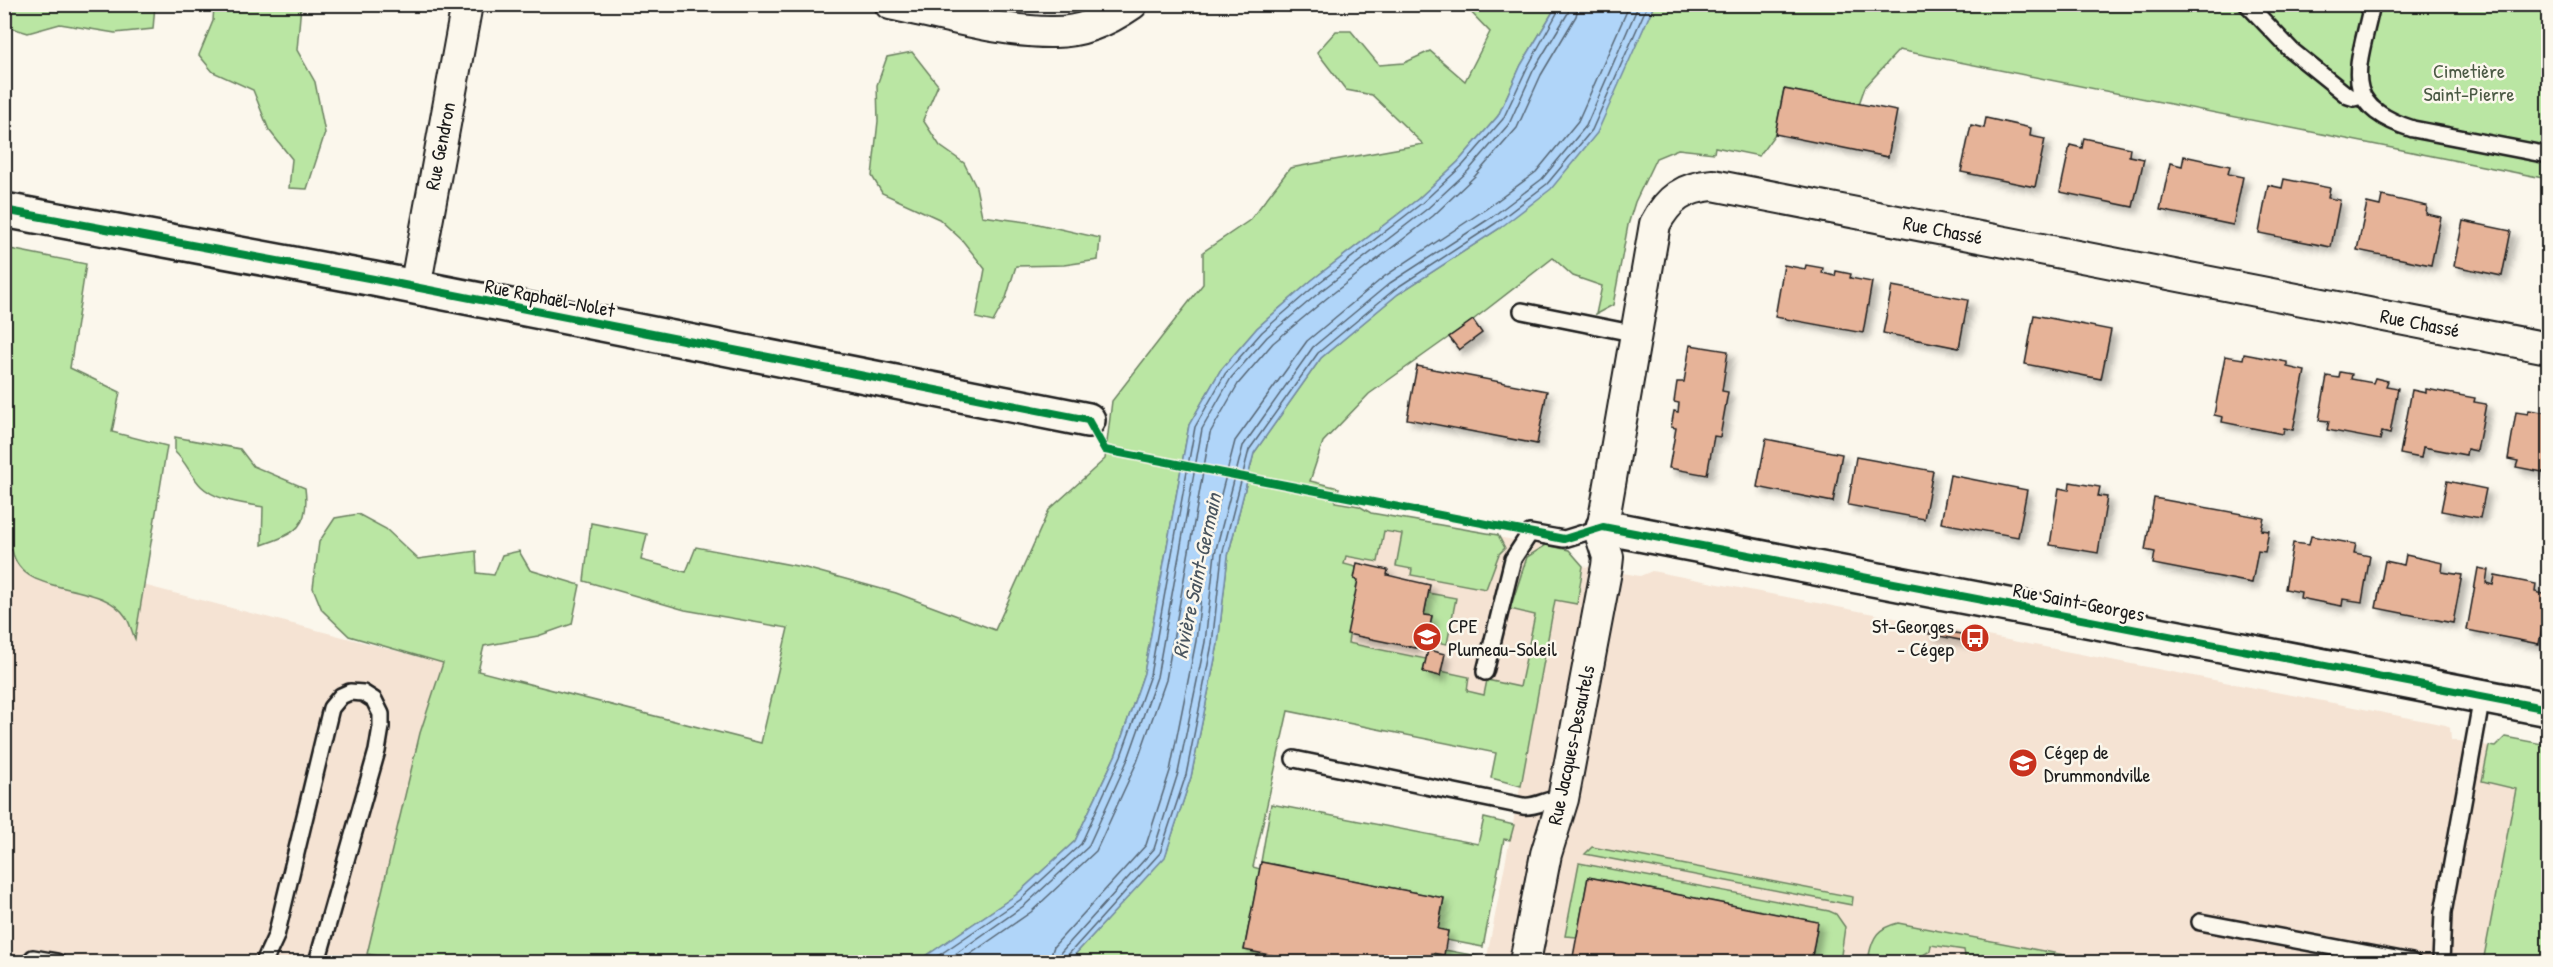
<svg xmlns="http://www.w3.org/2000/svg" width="2553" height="967" viewBox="0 0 2553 967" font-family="'Patrick Hand',sans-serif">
	<defs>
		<filter id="shadow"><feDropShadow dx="5.5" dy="5.5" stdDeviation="3" flood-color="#0004"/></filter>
	</defs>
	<rect width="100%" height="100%" fill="#fbf7ec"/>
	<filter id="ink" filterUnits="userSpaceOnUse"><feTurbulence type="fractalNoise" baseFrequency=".0167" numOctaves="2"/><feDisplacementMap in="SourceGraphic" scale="12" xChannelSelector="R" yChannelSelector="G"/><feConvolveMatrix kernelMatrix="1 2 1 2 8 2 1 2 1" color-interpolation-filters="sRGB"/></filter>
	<g filter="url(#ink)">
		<!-- built -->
		<path fill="#f5e3d3" d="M 1333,507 L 1569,550 L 1583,566 L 1640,576 L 1652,571 L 2446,725 L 2450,728 L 2451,740 L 2495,747 L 2505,737 L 2548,745 L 2548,962 L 1486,962 L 1534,715 L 1299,669 Z
			M 5,549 L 443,663 L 420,733 L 367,954 L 415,962 L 5,962 Z"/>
		<!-- green -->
		<path fill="#bae6a3" stroke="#6b8160" stroke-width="1.5" d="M 4,5 L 155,5 L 153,29 L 115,33 L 60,24 L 28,33 L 5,26 Z
			M 214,5 L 301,5 L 297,50 L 315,82 L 325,133 L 307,189 L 289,188 L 292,159 L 269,130 L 253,90 L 213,72 L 199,55 L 213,21 Z
			M 1464,5 L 1557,5 L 1521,65 L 1498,116 L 1458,162 L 1418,199 L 1312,280 L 1257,328 L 1220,371 L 1189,425 L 1144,673 L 1116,754 L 1075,841 L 1016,895 L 917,962 L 415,962 L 367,954 L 420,733 L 443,663 L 349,636 L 322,610 L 313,588 L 319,542 L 335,518 L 358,514 L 386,529 L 418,559 L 476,551 L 477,573 L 494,575 L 502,555 L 519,551 L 530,570 L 580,585 L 572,624 L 538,636 L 484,646 L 478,671 L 761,743 L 788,628 L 685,610 L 584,581 L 591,523 L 647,534 L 641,560 L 686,572 L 696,547 L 802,567 L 896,593 L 995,630 L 1049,510 L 1105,459 L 1112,401 L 1203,284 L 1203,252 L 1250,220 L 1290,168 L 1423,144 L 1372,95 L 1346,90 L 1317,52 L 1336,31 L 1351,31 L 1379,65 L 1404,63 L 1430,51 L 1465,81 L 1490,32 Z
			M 1654,5 L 2548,5 L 2548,179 L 1899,50 L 1865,87 L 1859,104 L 1784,89 L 1775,134 L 1759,156 L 1715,147 L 1714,153 L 1678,149 L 1656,158 L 1635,202 L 1628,225 L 1613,305 L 1596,314 L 1602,286 L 1573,276 L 1553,258 L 1473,320 L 1369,394 L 1323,442 L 1310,481 L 1339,488 L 1335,502 L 1359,506 L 1371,513 L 1498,535 L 1505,548 L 1499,554 L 1486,589 L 1411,575 L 1412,569 L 1396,566 L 1402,534 L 1384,531 L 1378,562 L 1346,556 L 1344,564 L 1356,567 L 1358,580 L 1348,643 L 1426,659 L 1423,672 L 1441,671 L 1469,677 L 1467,691 L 1484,695 L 1487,680 L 1520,687 L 1535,615 L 1510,609 L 1527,557 L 1546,545 L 1569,550 L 1583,566 L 1577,604 L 1555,600 L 1521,786 L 1491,778 L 1496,753 L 1288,711 L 1253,867 L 1260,869 L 1244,950 L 1306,962 L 1068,962 L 1165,856 L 1191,777 L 1218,644 L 1228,556 L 1254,453 L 1321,358 L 1398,294 L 1500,228 L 1631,55 Z
			M 912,52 L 938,85 L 923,120 L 940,146 L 964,163 L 976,187 L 982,216 L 1034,223 L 1100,238 L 1098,260 L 1064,265 L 1016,266 L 1006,298 L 993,322 L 976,318 L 985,269 L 962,240 L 939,219 L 882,193 L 872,176 L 878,121 L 877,85 L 887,57 Z
			M 5,248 L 86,264 L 70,368 L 120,392 L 112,432 L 167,446 L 135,639 C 132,632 130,623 126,617 C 100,578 22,600 12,550 L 5,549 L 4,282 L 7,266 L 5,265 Z
			M 175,437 L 240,449 L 253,466 L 305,488 C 310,527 296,533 262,545 L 263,507 C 243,503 216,501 201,486 C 191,476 186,462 175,452 Z
			M 1428,593 L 1456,598 L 1447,644 L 1427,641 L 1432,616 L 1424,615 Z
			M 2505,737 L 2548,745 L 2548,962 L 2483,962 L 2516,789 L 2482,781 L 2489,746 L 2495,747 Z
			M 1271,804 L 1478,844 L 1484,818 L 1514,825 L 1510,840 L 1504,839 L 1483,947 L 1446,940 L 1448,931 L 1438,929 L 1444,898 L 1261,862 Z
			M 1592,847 L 1853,897 L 1852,905 L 1585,854 Z
			M 1579,863 L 1829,911 L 1836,914 L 1845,927 L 1840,962 L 1811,962 L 1818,922 L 1588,877 L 1577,937 L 1565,936 Z
			M 1898,923 L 2101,962 L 1966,962 L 1964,950 L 1931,945 L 1930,951 L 1923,955 L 1921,962 L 1901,962 L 1869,955 C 1873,936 1878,928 1898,923 Z
			M 1445,950 L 1487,958 L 1486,962 L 1431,962 L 1432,953 L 1443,955 Z"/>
		<!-- water -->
		<path fill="#b0d5f9" stroke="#758ba1" stroke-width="1.5" d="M 1557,5 L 1654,5 L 1597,133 L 1551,189 L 1500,228 L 1398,294 L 1321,358 L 1254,453 L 1228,556 L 1218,644 L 1191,777 L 1165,857 L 1068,962 L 917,962 L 1016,895 L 1075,841 L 1116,754 L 1144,673 L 1189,425 L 1220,371 L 1257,328 L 1312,280 L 1418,199 L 1458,162 L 1498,116 L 1521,65 Z"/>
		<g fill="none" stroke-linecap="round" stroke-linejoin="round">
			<!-- shore -->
			<path stroke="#576674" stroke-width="1.5" d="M 929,962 L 1020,900 L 1081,844 L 1121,756 L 1150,675 L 1195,427 L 1225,374 L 1262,332 L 1316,285 L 1422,203 L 1463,165 L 1503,119 L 1527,68 L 1562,4
				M 944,962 L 1025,905 L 1088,847 L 1128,759 L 1157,677 L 1202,429 L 1231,378 L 1267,337 L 1321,291 L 1427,209 L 1468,171 L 1509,124 L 1533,71 L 1568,13 L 1570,4
				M 959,962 L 1031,912 L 1096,851 L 1137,762 L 1166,680 L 1210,433 L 1238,384 L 1273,343 L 1327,298 L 1433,216 L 1475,176 L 1517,128 L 1541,75 L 1576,16 L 1579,4
				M 1049,962 L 1054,946 L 1146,845 L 1170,771 L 1196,641 L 1206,552 L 1235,441 L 1307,341 L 1385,276 L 1486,209 L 1536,172 L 1578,121 L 1630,4
				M 1058,962 L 1061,952 L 1154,849 L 1178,773 L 1205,642 L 1215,553 L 1243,446 L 1313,347 L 1390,283 L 1492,217 L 1542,179 L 1586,126 L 1639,4
				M 1065,962 L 1067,956 L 1160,853 L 1186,775 L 1212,644 L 1222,555 L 1249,450 L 1318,353 L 1395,289 L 1496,223 L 1547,184 L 1592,130 L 1648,4"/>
		</g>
		<!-- building -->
		<path fill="#e6b398" stroke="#1c1c1c" stroke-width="1.5" filter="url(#shadow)" d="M 1784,89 L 1897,111 L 1888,157 L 1775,134 Z
			M 1986,118 L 2031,128 L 2030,136 L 2045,139 L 2035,187 L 1961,172 L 1971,125 L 1984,128 Z
			M 2084,138 L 2130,148 L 2129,156 L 2144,159 L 2133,207 L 2060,192 L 2070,145 L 2082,148 Z
			M 2184,156 L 2230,166 L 2228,174 L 2243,177 L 2233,225 L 2160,210 L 2170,163 L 2182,166 Z
			M 2284,179 L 2330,188 L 2328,198 L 2340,200 L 2331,247 L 2259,233 L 2268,185 L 2282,188 Z
			M 2382,196 L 2427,206 L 2426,214 L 2441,217 L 2431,265 L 2357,250 L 2367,203 L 2380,206 Z
			M 2463,221 L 2511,231 L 2502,276 L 2454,266 Z
			M 1784,265 L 1805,269 L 1806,265 L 1823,268 L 1822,273 L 1835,276 L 1836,271 L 1851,274 L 1850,278 L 1872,282 L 1863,333 L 1775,317 Z
			M 1892,286 L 1968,300 L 1959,348 L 1883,333 Z
			M 2034,315 L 2111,330 L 2101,379 L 2025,364 Z
			M 1473,320 L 1482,333 L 1459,350 L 1449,337 Z
			M 1690,345 L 1728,351 L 1722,391 L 1728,392 L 1720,437 L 1714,436 L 1707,475 L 1669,468 L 1676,428 L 1671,427 L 1674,411 L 1678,412 L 1679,403 L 1674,402 L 1677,382 L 1684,382 Z
			M 2244,354 L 2287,362 L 2287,367 L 2305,371 L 2293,430 L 2284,428 L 2283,434 L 2222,422 L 2223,417 L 2214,415 L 2225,356 L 2243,359 Z
			M 1417,366 L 1547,391 L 1537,444 L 1407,419 Z
			M 2340,372 L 2352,374 L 2351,379 L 2373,383 L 2375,378 L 2388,381 L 2386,386 L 2398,388 L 2390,434 L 2382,432 L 2380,440 L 2327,430 L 2329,421 L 2319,420 L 2327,376 L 2339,378 Z
			M 2426,389 L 2475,398 L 2474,402 L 2486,404 L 2477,451 L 2467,449 L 2466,455 L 2423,447 L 2421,458 L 2400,454 L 2412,390 L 2426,393 Z
			M 2529,410 L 2548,413 L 2548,473 L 2516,467 L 2518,461 L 2508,459 L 2516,412 L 2528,414 Z
			M 1766,439 L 1842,454 L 1833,502 L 1757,487 Z
			M 1856,457 L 1933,471 L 1924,519 L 1848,505 Z
			M 1950,475 L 2027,490 L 2018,537 L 1941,523 Z
			M 2447,481 L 2486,489 L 2480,518 L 2441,511 Z
			M 2070,482 L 2100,487 L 2098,496 L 2107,497 L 2098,553 L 2050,545 L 2059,488 L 2069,490 Z
			M 2154,498 L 2264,518 L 2261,530 L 2269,531 L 2265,552 L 2258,551 L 2252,583 L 2153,564 L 2155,552 L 2145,550 Z
			M 2311,536 L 2356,544 L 2354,553 L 2370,556 L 2362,602 L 2343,599 L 2342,606 L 2320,602 L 2300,598 L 2301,592 L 2285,589 L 2293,543 L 2309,545 Z
			M 2406,555 L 2443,563 L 2442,572 L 2462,575 L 2453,623 L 2376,608 L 2385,561 L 2404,565 Z
			M 1357,563 L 1388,570 L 1387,575 L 1430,585 L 1424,615 L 1432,616 L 1427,641 L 1418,639 L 1416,648 L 1347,634 L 1358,580 L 1354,579 Z
			M 2478,568 L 2488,570 L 2486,583 L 2493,585 L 2495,576 L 2536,584 L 2535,592 L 2548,595 L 2539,644 L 2467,630 Z
			M 1930,628 L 1966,635 L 1965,641 L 1929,634 Z
			M 1428,650 L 1445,654 L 1440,676 L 1423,672 Z
			M 1261,862 L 1444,898 L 1438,929 L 1448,931 L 1444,955 L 1432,953 L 1431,962 L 1306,962 L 1244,950 Z
			M 1588,877 L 1818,922 L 1811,962 L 1572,962 Z"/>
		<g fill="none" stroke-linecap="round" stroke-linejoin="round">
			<!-- service casing -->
			<g stroke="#1c1c1c" stroke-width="20">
				<path id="service" d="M 2247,4 L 2291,50 L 2348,96 L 2354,98 L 2362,96
					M 2372,4 C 2359,67 2336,105 2413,129 L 2548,155
					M 1522,311 L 1637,334
					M 1485,672 L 1513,559 L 1530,533 L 1564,539 L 1603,527
					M 1294,759 L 1523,806 C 1538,808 1548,797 1563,799
					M 2200,922 L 2412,962
					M 33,958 L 57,962
					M 264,962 L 276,936 L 331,708 L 341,696 L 350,692 L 363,693 L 374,700 L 381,714 L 381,727 L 377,751 L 317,962
					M 2441,962 L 2443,913 L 2482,697"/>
			</g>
			<!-- minor casing -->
			<g stroke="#1c1c1c" stroke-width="34">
				<path id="minor" d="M 890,4 C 940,14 1004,33 1054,32 C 1082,32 1109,20 1132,4
					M 415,288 L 467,4
					M 1525,962 L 1546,854 L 1563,799 L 1607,566 L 1608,557 L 1601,536 L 1655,224 C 1668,199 1684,187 1713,185 L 2548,348"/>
			</g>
			<!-- tertiary casing -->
			<g stroke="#1c1c1c" stroke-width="38">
				<path id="tertiary" d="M 4,210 L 374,279 L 1088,420
					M 1603,527 L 2548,709"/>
			</g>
			<!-- service -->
			<use href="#service" stroke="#fbf7ec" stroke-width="15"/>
			<!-- minor -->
			<use href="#minor" stroke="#fbf7ec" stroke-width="30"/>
			<!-- tertiary -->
			<use href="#tertiary" stroke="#fbf7ec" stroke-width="33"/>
			<!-- cycleway casing -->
			<g stroke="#fbf7ec" stroke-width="11">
				<path id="cycleway" d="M 4,210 L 374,279 L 1088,420 L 1105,450 L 1564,539 L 1603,527 L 2548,709"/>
			</g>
			<!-- cycleway -->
			<use href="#cycleway" stroke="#00873e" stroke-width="8"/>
		</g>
	</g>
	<!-- icons -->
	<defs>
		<g id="school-disc" transform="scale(1.5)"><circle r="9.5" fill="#c8321e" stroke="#fbf7ec"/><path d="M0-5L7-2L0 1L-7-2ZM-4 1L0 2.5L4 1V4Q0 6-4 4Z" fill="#fff"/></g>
		<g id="bus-disc" transform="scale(1.5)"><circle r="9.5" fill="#c8321e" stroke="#fbf7ec"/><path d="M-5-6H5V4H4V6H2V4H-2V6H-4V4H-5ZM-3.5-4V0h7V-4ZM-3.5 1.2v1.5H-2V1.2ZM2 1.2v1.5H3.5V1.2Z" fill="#fff"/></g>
		<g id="university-disc" transform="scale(1.5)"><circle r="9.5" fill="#c8321e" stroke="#fbf7ec"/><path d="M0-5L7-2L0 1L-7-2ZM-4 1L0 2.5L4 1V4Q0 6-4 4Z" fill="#fff"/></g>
	</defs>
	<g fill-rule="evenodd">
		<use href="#school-disc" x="1427" y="637"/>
		<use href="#bus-disc" x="1975" y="638"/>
		<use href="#university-disc" x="2023" y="763"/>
	</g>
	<g text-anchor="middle" stroke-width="5" stroke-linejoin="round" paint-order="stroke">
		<!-- park labels -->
		<g font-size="20" fill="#4b5944" stroke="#fbf7ec">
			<text x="2469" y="78">Cimetière<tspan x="2469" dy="23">Saint-Pierre</tspan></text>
		</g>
		<!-- street labels -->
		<g font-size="20" fill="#1c1c1c" stroke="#fbf7ec">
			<text transform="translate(440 146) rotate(-79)" y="7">Rue Gendron</text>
			<text transform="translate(1943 230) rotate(11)" y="7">Rue Chassé</text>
			<text transform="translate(550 298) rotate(11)" y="7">Rue Raphaël-Nolet</text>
			<text transform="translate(2420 323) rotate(11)" y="7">Rue Chassé</text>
			<text transform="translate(2079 602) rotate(11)" y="7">Rue Saint-Georges</text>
			<text transform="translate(1571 745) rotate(-78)" y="7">Rue Jacques-Desautels</text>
		</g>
		<!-- poi labels -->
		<g font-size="20" fill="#1c1c1c" stroke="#fbf7ec" text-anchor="start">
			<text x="1448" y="633">CPE<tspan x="1448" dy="23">Plumeau-Soleil</tspan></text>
			<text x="1954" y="633" text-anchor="end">St-Georges<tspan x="1954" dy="23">- Cégep</tspan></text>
			<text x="2044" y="759">Cégep de<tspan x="2044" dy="23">Drummondville</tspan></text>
		</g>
		<!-- water labels -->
		<g font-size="21" font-style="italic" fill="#48545e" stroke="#fbf7ec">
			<text transform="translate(1197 576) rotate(-78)" y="7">Rivière Saint-Germain</text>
		</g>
	</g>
	<!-- margin -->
	<rect width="2553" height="967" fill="none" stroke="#fbf7ec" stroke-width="24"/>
	<rect x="12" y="12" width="2529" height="943" fill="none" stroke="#1c1c1c" stroke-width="2" filter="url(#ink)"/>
</svg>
